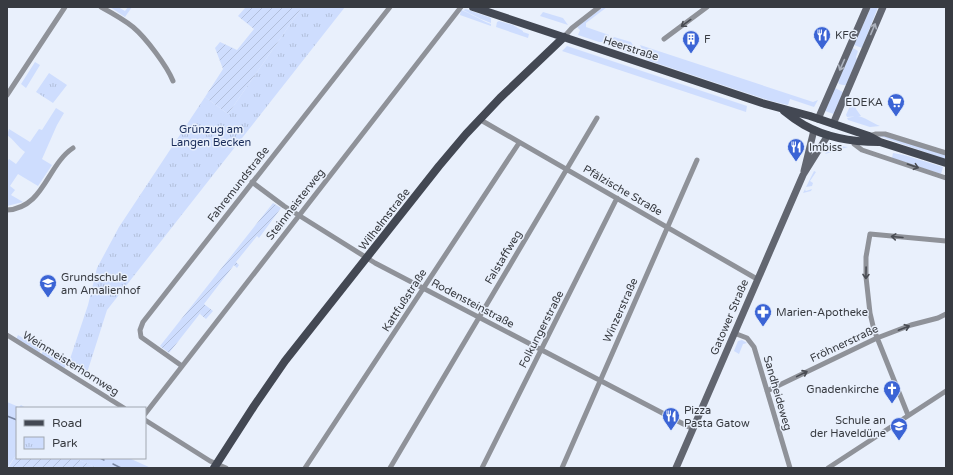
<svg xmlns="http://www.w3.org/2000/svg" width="953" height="475" viewBox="0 0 953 475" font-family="'Varela Round',sans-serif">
	<defs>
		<pattern id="park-tufts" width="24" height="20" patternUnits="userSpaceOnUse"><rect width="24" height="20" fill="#ceddfe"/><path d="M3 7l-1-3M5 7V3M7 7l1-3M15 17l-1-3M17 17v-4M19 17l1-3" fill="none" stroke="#b2bfdb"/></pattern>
		<pattern id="garden-furrows" width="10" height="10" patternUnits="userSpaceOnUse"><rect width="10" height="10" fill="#ceddfe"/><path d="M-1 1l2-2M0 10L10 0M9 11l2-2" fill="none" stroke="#b2bfdb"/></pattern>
	</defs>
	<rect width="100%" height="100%" fill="#e9f0fc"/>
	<!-- grass -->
	<path fill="#ceddfe" d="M 110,7 L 118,7 L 125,11 L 128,7 L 132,7 L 125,17 Z
		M 603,7 L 607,7 L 586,23 L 586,27 L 609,35 L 603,42 L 599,42 L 578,35 L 580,30 L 577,27 Z
		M 871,7 L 878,7 L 862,48 L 854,45 Z
		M 466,9 L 491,18 L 491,23 L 481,19 L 463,10 Z
		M 461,10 C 472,14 480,20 491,24 L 491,26 L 460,15 Z
		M 543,12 L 563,18 L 568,25 L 540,16 Z
		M 499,21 L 513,25 L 523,31 L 523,32 L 529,34 L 528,38 L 496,27 L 497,22 Z
		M 614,37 L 631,42 L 638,54 L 637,56 L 607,45 Z
		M 640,45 L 813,102 L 818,100 L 814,107 L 790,99 L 788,105 L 771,101 L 647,60 Z
		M 567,46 L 747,106 L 746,112 L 562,51 Z
		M 853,48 L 858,51 L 856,57 L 857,60 L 846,85 L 843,85 L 839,84 L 838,81 Z
		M 35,62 L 40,65 L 26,88 L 21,84 Z
		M 835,88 L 843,92 L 834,114 L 825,111 Z
		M 853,99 L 856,109 L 861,116 L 847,117 L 846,115 Z
		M 56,108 L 64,113 L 57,125 L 42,159 L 52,165 L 38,186 L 18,174 L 10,186 L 15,190 L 11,195 L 23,202 L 7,206 L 7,162 L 9,159 L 16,164 L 25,152 C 18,147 14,140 7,135 L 9,129 L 30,142 L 39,129 L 42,130 Z
		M 857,116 C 865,117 872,123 880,126 L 870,127 L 848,120 L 847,118 Z
		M 882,135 L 946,155 L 945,159 L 879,136 Z
		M 832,145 L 848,147 L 825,154 Z
		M 893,153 L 904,155 L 943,167 L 941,174 L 892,158 Z
		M 814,171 L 816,172 L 810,181 L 813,183 L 812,186 L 806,187 L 805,190 L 806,191 L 812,189 L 811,191 L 803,193 Z
		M 18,335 L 41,349 L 39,353 L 16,339 Z
		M 742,340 L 747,343 L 743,344 L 739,354 L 734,351 L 738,341 Z
		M 43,351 L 66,365 L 64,369 L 41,355 Z
		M 7,402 L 19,407 L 21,405 L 26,408 L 17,408 L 17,454 L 7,468 Z
		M 75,458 L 129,458 L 151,468 L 97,468 Z"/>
	<!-- park -->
	<path fill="url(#park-tufts)" d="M 302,7 L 345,7 L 107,310 L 86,376 L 68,365 L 88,305 L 97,268 L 119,227 L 205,97 L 228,114 Z
		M 49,73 L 67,85 L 53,103 L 36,92 Z"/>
	<!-- garden -->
	<path fill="url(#garden-furrows)" d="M 243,7 L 302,7 L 228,114 L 205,97 L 223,69 L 215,48 L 220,42 L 237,50 L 254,29 L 238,16 L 245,8 Z
		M 273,203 L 281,208 L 259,238 L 257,236 L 236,262 L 239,265 L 237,268 L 234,265 L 204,304 L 213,311 L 206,319 L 200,314 L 202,311 L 169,353 L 160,346 Z
		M 17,454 L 17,458 L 75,458 L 97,468 L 8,468 Z"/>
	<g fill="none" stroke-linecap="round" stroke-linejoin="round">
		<!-- stream -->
		<path stroke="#7986a2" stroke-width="1.5" d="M 7,416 L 17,420
			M 100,458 L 104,460
			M 113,464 L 121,468"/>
		<!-- minor -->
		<path stroke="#8f9299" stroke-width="5" d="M 101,7 C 112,13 123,19 133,27 C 146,38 167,66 173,81
			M 564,37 L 572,28 L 599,7
			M 664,39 L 707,7
			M 7,95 L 65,7
			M 479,119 L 757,279
			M 869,136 L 876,134 L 885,134 L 946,153
			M 854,140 L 854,144 L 862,150 L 946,178
			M 252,182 L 284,206 L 375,263 L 693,429
			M 7,210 C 44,208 47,165 73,148
			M 734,333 L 747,338 L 754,347 L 790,468
			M 7,335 L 124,408
			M 182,366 L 141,337 L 140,330 L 143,322 L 390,7
			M 767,391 L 877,338 L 911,325 L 938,318 L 946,314
			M 145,414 L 461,7
			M 908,415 L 874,330 L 870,313 L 866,277 L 866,257 L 870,234 L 946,241
			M 145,420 L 210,461 L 226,468
			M 305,468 L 519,143
			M 390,468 L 597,118
			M 482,468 L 617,198
			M 562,468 L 697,160
			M 828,468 L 946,391"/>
		<!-- secondary -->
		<path stroke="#626670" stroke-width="7" d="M 818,119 L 867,7
			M 833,124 L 883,7
			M 804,171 L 814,130
			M 676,468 L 803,175 L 828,135"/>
		<!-- primary -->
		<path stroke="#434853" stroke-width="8" d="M 473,7 L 762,103 L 810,116 L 869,136 L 880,142 L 946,163
			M 784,111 C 790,116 797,121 804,125 C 827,138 854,142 879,142
			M 214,468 L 254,406 L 285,361 L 439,166 L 466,134 L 500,98 L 564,37"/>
	</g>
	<!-- one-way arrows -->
	<defs><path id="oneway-shaft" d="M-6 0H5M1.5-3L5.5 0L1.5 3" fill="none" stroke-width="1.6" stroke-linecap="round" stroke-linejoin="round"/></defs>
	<g stroke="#494c53">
		<use href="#oneway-shaft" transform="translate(686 23) rotate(144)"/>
		<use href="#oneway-shaft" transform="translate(913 166) rotate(19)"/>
		<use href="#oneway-shaft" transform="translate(897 237) rotate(-175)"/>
		<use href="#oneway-shaft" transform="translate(866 273) rotate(91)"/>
		<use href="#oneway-shaft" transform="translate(904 328) rotate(-21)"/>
		<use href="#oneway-shaft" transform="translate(802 374) rotate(-26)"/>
	</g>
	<g stroke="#acb2bd">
		<use href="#oneway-shaft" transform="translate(873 29) rotate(-67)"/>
		<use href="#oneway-shaft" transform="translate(842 65) rotate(114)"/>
	</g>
	<!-- icons -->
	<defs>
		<g id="restaurant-pin" transform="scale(0.9)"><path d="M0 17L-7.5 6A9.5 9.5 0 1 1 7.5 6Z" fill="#3b64d5" stroke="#e9f0fc"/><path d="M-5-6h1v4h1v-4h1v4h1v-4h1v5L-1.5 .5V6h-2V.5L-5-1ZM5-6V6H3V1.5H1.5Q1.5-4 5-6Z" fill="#fff"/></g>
		<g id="building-pin" transform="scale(0.9)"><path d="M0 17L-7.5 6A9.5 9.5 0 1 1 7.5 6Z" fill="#3b64d5" stroke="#e9f0fc"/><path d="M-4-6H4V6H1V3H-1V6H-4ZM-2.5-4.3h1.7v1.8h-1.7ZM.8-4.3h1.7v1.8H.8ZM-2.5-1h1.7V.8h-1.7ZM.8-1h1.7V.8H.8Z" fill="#fff"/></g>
		<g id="supermarket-pin" transform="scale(0.9)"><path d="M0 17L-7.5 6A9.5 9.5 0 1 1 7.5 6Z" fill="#3b64d5" stroke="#e9f0fc"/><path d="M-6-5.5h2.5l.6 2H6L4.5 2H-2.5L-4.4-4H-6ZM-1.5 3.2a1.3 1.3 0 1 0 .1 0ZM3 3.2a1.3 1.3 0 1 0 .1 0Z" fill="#fff"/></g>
		<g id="school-pin" transform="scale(0.9)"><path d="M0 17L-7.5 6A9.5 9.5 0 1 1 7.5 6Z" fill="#3b64d5" stroke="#e9f0fc"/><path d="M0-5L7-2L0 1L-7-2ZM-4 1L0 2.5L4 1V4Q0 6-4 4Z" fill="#fff"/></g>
		<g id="pharmacy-pin" transform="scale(0.9)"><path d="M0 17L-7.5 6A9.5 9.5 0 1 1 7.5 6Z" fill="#3b64d5" stroke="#e9f0fc"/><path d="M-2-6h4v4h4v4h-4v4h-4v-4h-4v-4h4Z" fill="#fff"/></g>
		<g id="church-pin" transform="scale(0.9)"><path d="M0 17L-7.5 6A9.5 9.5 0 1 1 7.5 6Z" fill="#3b64d5" stroke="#e9f0fc"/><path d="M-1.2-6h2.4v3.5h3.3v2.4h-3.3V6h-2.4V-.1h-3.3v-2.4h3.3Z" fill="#fff"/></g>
	</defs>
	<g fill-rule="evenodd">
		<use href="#restaurant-pin" x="822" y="35"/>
		<use href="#building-pin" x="691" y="39"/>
		<use href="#supermarket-pin" x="896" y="102"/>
		<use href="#restaurant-pin" x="796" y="147"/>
		<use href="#school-pin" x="48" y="283"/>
		<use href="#pharmacy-pin" x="763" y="312"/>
		<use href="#church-pin" x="892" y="389"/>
		<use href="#restaurant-pin" x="671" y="416"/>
		<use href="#school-pin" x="899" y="426"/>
	</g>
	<g text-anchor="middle" stroke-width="3" stroke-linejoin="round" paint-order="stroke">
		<!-- poi labels -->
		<g font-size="11" fill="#383b41" stroke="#e9f0fc" text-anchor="start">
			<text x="835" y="39">KFC</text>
			<text x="704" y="43">F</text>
			<text x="883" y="106" text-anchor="end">EDEKA</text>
			<text x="809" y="151">Imbiss</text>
			<text x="61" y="281">Grundschule<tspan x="61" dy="13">am Amalienhof</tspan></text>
			<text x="776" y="316">Marien-Apotheke</text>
			<text x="879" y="393" text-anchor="end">Gnadenkirche</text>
			<text x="684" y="414">Pizza<tspan x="684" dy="13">Pasta Gatow</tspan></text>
			<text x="886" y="424" text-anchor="end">Schule an<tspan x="886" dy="13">der Haveldüne</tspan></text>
		</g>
		<!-- street labels -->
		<g font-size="11" fill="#383b41" stroke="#e9f0fc">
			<text transform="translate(631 48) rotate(18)" y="4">Heerstraße</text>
			<text transform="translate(238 184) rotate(-52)" y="4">Fahremundstraße</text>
			<text transform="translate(623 190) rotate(30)" y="4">Pfälzische Straße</text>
			<text transform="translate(295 204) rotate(-52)" y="4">Steinmeisterweg</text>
			<text transform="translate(384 219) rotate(-52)" y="4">Wilhelmstraße</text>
			<text transform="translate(503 257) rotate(-59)" y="4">Falstaffweg</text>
			<text transform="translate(404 300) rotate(-57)" y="4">Kattfußstraße</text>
			<text transform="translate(473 303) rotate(28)" y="4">Rodensteinstraße</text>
			<text transform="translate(620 310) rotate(-66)" y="4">Winzerstraße</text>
			<text transform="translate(729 317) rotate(-67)" y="4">Gatower Straße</text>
			<text transform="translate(541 329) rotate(-63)" y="4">Folkungerstraße</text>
			<text transform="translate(844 343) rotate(-25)" y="4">Fröhnerstraße</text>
			<text transform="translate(71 363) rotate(32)" y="4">Weinmeisterhornweg</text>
			<text transform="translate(778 393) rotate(74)" y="4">Sandheideweg</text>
		</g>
		<!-- park labels -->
		<g font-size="11" fill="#182b59" stroke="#e9f0fc">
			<text x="211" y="133">Grünzug am<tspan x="211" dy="13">Langen Becken</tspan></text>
		</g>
	</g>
	<!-- border -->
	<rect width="953" height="475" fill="none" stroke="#383b41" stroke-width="16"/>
	<!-- legend -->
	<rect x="16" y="407" width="130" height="52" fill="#e9f0fc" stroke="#a2a8b1"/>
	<rect x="24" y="420" width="20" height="6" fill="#434853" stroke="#a2a8b1"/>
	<text x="52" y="427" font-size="12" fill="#383b41">Road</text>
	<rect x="24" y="437" width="20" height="12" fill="url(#park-tufts)" stroke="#a2a8b1"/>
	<text x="52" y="447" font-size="12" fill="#383b41">Park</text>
</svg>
